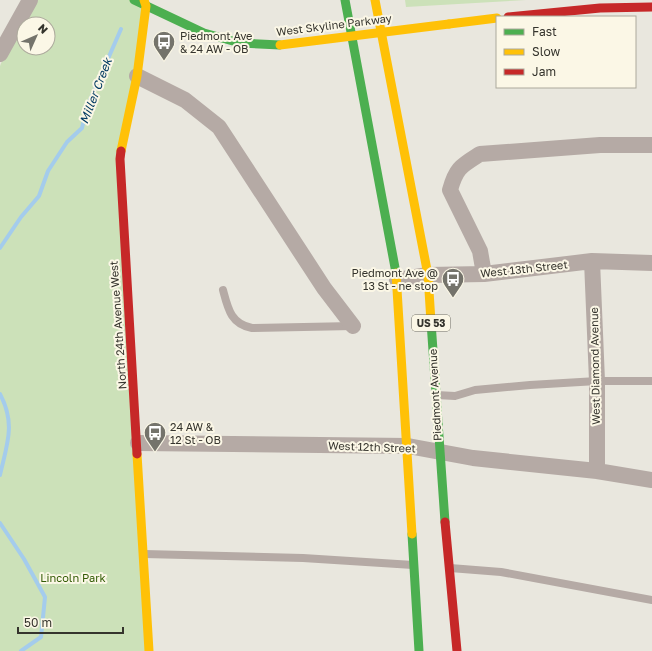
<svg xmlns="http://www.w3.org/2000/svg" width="652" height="651" viewBox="0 0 652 651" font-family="'Golos Text',sans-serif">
	<rect width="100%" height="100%" fill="#e9e7de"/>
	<!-- green -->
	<path fill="#cce1b9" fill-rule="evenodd" d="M 26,0 L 134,0 L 146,6 L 120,159 L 149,651 L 0,651 L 0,66 ZM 24,24 L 48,24 L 48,48 L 24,48 Z
		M 405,0 L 526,0 L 406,7 Z"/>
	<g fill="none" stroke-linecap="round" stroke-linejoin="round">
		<!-- stream -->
		<path stroke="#a4ccec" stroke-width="4" d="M 0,248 L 21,217 L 39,196 L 48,171 L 67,142 L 82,128 L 87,107 L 121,29
			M 0,394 C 16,424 7,444 0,475
			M 0,523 L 24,559 L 45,597 L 41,637 L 21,651"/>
		<!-- lane -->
		<path stroke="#b5aaa5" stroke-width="8" d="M 223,290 C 228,309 231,324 252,328 L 353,326
			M 436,395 L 455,396 L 475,390 L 530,385 L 597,381 L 652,381
			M 144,554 L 303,558 L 413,565
			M 450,568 L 501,572 L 652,600"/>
		<!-- street -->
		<path stroke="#b5aaa5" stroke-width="16" d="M 0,54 L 30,0
			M 137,76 L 185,100 L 219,127 L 324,288 L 353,326
			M 592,261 L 597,381 L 597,471
			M 484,274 L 480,251 L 450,190 C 456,168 461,166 480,154 L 600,145 L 652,145
			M 397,280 L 428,275 L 484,274 L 592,261 L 652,263
			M 138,443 L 408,446 L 473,458 L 597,471 L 652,480"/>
		<!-- fast -->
		<path stroke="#4caf50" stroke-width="9" d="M 134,0 L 204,33 L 240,43 L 280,45
			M 345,0 L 396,273
			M 431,322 L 445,522
			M 412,534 L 419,651"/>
		<!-- slow -->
		<path stroke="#ffc107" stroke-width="9" d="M 375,0 L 428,275 L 431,322
			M 449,24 L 497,18
			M 121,151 L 137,76 L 146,6 L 144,0
			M 396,273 L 412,534
			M 137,454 L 149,651"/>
		<!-- jam -->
		<path stroke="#c62828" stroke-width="9" d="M 508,17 L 600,8 L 652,7
			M 121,151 L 120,159 L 137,454
			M 445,522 L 457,651"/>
		<!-- slow-bridge -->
		<path stroke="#ffc107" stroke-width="9" d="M 280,45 L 449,24"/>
	</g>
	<!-- icons -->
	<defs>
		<g id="bus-pin" transform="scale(1.15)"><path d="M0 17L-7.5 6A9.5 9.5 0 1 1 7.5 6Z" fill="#74736b" stroke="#fbf7e6"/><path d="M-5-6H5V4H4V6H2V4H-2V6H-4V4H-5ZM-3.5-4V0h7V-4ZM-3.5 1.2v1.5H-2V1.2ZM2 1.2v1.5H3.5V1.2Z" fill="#fff"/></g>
	</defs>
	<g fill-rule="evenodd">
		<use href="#bus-pin" x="164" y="42"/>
		<use href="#bus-pin" x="453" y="279"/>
		<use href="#bus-pin" x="155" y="433"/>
	</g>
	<g text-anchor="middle" stroke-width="4" stroke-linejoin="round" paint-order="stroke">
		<!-- shield labels -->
		<rect fill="#fbf7e6" stroke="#706e64" stroke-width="1" x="412" y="315" width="38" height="16" rx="3"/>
		<g font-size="10" font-weight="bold" fill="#35342d">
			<text x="431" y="327">US 53</text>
		</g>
		<!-- street labels -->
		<g font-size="11" fill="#35342d" stroke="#fbf7e6">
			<text transform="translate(334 25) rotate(-7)" y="4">West Skyline Parkway</text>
			<text transform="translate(524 269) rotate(-6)" y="4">West 13th Street</text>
			<text transform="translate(118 325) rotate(-94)" y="4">North 24th Avenue West</text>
			<text transform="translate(595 366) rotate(-91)" y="4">West Diamond Avenue</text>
			<text transform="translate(435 395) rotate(-93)" y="4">Piedmont Avenue</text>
			<text transform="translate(372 447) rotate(2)" y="4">West 12th Street</text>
		</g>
		<!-- poi labels -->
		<g font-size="11" fill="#35342d" stroke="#fbf7e6" text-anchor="start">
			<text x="180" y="40">Piedmont Ave<tspan x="180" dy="13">&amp; 24 AW - OB</tspan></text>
			<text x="438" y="277" text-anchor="end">Piedmont Ave @<tspan x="438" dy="13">13 St - ne stop</tspan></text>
			<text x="170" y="431">24 AW &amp;<tspan x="170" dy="13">12 St - OB</tspan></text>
		</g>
		<!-- park labels -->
		<g font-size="11" fill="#335c05" stroke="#fbf7e6">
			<text x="73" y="582">Lincoln Park</text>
		</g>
		<!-- water labels -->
		<g font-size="12" font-style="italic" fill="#003a62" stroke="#fbf7e6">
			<text transform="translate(96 91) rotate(-69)" y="4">Miller Creek</text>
		</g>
	</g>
	<!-- legend -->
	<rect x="496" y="16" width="140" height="72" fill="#fbf7e6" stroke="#aca99c"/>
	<rect x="504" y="29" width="20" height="6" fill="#4caf50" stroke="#aca99c"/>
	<text x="532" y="36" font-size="12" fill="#35342d">Fast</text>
	<rect x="504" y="49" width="20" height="6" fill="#ffc107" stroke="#aca99c"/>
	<text x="532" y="56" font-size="12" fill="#35342d">Slow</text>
	<rect x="504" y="69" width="20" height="6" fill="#c62828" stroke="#aca99c"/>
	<text x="532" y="76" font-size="12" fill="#35342d">Jam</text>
	<!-- north arrow -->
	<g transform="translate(36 36) rotate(45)"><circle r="19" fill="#fbf7e6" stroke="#aca99c"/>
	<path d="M0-3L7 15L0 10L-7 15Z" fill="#74736b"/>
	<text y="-6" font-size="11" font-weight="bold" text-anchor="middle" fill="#35342d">N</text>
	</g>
	<!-- scale -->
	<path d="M18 627v6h105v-6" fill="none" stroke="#35342d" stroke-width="2"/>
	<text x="24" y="627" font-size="12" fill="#35342d" stroke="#fbf7e6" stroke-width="3" paint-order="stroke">50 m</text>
</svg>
